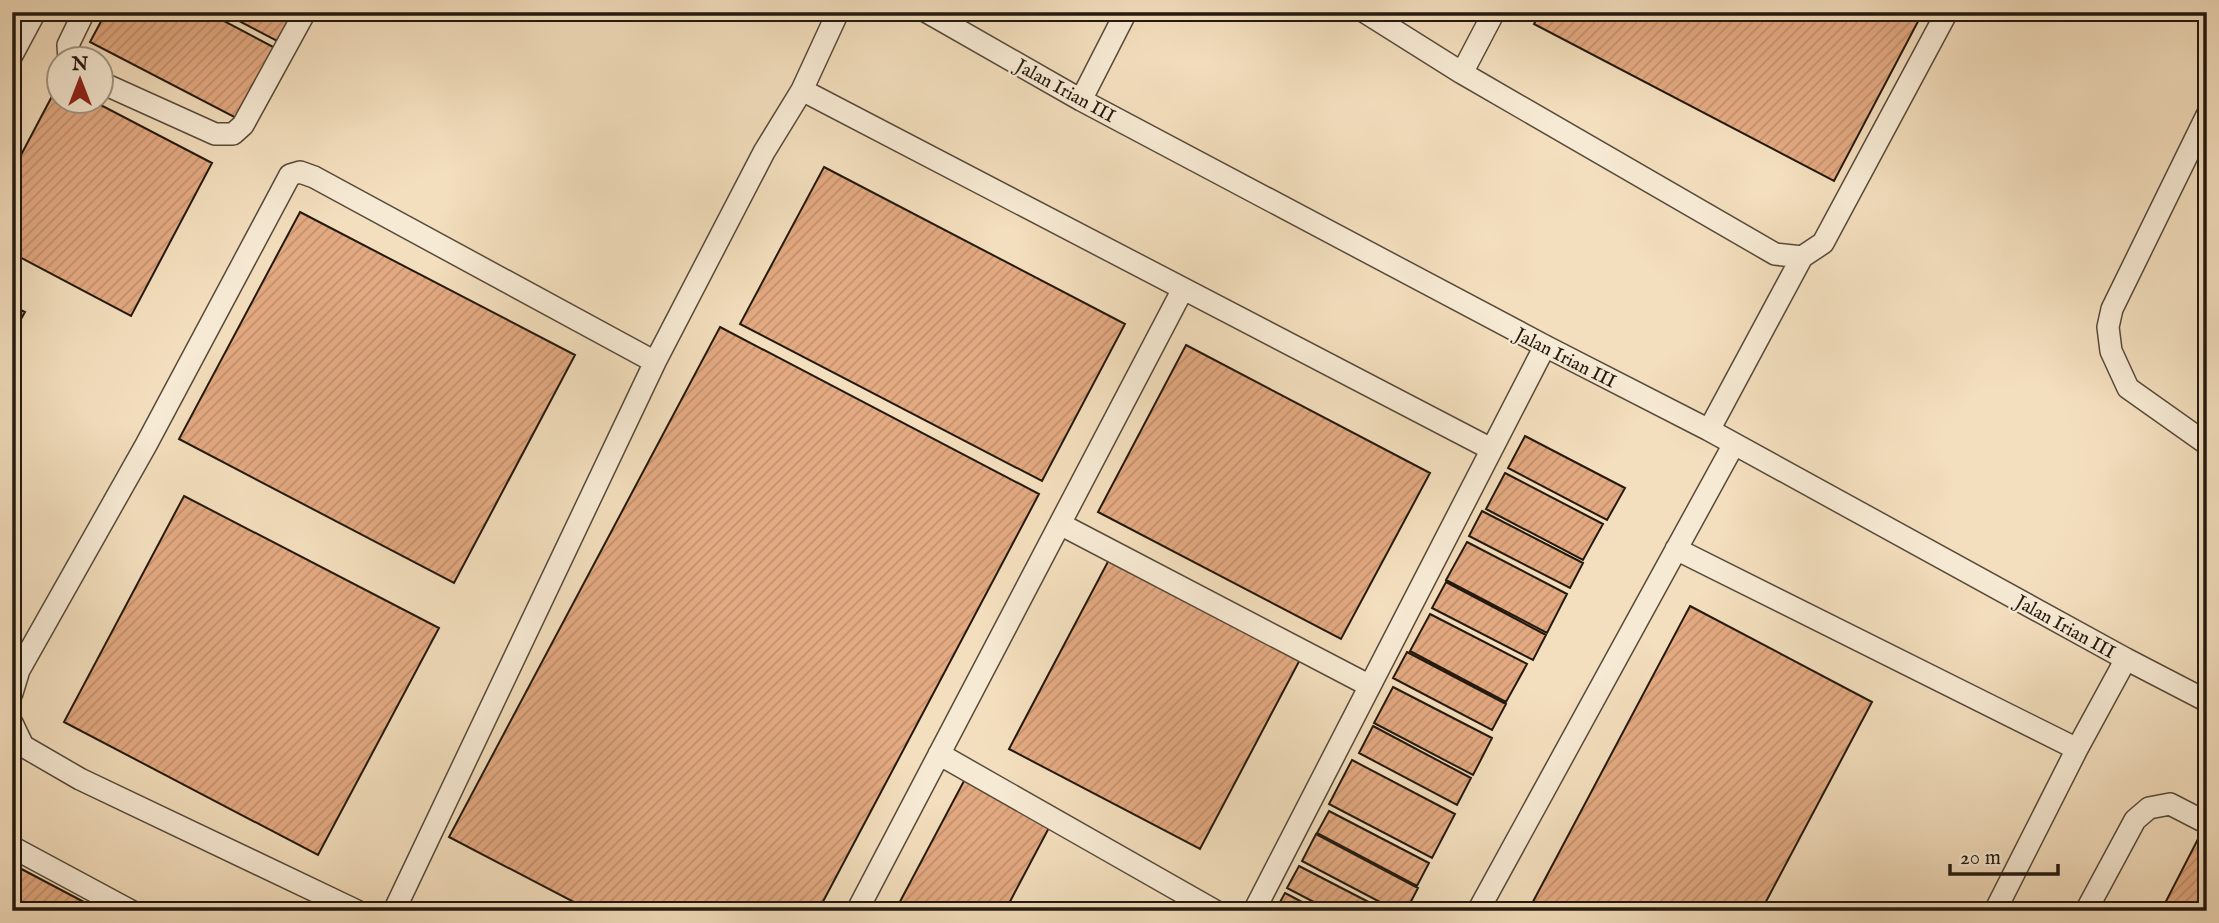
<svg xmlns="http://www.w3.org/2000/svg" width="2219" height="923" viewBox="0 0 2219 923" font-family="'IM FELL English',serif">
	<defs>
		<pattern id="building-hatch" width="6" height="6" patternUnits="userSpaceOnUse" patternTransform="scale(1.75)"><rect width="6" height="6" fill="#e3a981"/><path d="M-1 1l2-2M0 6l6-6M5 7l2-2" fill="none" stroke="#c2916e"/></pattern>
	</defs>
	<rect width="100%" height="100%" fill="#f3debd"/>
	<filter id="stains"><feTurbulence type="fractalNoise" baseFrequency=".00286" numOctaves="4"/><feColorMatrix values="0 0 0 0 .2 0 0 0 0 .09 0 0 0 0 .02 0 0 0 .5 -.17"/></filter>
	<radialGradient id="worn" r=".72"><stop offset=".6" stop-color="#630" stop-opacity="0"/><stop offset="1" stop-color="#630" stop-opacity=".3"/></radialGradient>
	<!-- building -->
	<path fill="url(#building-hatch)" stroke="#23190f" stroke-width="2" d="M 106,12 L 207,12 L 277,49 L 240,120 L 90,42 Z
		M 222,12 L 294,12 L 279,42 Z
		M 1540,12 L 1923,12 L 1834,181 L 1534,24 Z
		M 59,83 L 60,102 L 95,102 L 212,163 L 131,316 L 12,253 L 12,172 Z
		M 824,167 L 1125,324 L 1042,481 L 740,324 Z
		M 300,212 L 575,355 L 454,583 L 179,439 Z
		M 12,306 L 25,312 L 12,335 Z
		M 720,327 L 1039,494 L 818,911 L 591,911 L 449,837 Z
		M 1186,345 L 1430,473 L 1341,639 L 1098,512 Z
		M 1525,436 L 1625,488 L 1607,520 L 1508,468 Z
		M 1505,473 L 1603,524 L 1583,560 L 1486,509 Z
		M 184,496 L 439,628 L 318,855 L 64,722 Z
		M 1482,511 L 1583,563 L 1570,588 L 1469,536 Z
		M 1467,542 L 1567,594 L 1547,633 L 1446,580 Z
		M 1112,554 L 1303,654 L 1200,849 L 1009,749 Z
		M 1446,582 L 1546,635 L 1533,660 L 1432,608 Z
		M 1690,606 L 1872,702 L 1761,911 L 1528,911 Z
		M 1430,614 L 1527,664 L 1506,702 L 1410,651 Z
		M 1407,652 L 1506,704 L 1492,730 L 1393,678 Z
		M 1393,687 L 1492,738 L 1473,775 L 1374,723 Z
		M 1373,726 L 1471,778 L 1457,805 L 1359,753 Z
		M 1352,760 L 1455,814 L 1432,858 L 1329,804 Z
		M 965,779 L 1051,824 L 1005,911 L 895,911 Z
		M 1329,811 L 1429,863 L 1417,886 L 1317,833 Z
		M 1316,834 L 1418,888 L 1406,911 L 1397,911 L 1302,861 Z
		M 2199,837 L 2207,841 L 2207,911 L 2161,911 Z
		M 12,864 L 101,911 L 12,911 Z
		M 1299,866 L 1386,911 L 1331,911 L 1287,888 Z
		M 1285,893 L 1319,911 L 1275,911 Z"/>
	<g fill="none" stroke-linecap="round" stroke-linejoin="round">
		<!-- lane casing -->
		<g stroke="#574a3a" stroke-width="24">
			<path id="lane" d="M 927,12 L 1081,100 L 1545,346 L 1709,430 L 2126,659 L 2207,701
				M 1365,12 L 1462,73 L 1775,254 L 1802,257 L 1823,243 L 1947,12
				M 12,55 L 35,12
				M 69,60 L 68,45 L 84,12
				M 1462,73 L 1494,12
				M 102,83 L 215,134 L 233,134 L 243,125 L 305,12
				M 802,90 L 838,12
				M 1081,100 L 1126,12
				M 2207,115 L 2112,309 L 2108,327 L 2111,351 L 2128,388 L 2207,444
				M 1709,430 L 1802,257
				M 1060,524 L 1370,686
				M 1676,549 L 2077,749
				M 12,693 L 19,670 L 146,445 L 290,175 L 300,172 L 314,177 L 655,362
				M 12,723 L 23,746 L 80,779 L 357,911
				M 939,754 L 1215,911
				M 12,847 L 131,911
				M 394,911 L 655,362 L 764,152 L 802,90 L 1491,449
				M 857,911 L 1183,289
				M 1254,911 L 1545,346
				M 1478,911 L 1734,444
				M 1995,911 L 2077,749 L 2126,659
				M 2086,911 L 2135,820 L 2149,808 L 2170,804 L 2207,823"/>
		</g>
		<!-- lane -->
		<use href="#lane" stroke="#f7ead4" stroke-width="21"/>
	</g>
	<g text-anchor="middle" stroke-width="5" stroke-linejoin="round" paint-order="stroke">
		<!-- street labels -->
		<g font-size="19" fill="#23190f" stroke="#f7ead4">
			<text transform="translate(1066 90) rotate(29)" y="7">Jalan Irian III</text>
			<text transform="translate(1566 357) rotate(27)" y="7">Jalan Irian III</text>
			<text transform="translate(2066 626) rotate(29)" y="7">Jalan Irian III</text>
		</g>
	</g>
	<!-- margin -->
	<rect width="2219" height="923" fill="none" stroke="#f3debd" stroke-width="42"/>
	<rect x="14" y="14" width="2191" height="895" fill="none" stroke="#23190f" stroke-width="3.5"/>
	<rect x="21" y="21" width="2177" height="881" fill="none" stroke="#23190f" stroke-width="2"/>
	<!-- north arrow -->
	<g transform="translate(80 80)"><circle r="33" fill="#f7ead4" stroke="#a29685" stroke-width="2"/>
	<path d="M0-5L12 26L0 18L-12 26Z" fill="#8f2418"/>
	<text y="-10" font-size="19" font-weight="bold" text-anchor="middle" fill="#23190f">N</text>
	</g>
	<!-- scale -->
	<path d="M1950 864v10h108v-10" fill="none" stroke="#23190f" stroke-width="3.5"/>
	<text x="1960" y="864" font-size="21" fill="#23190f" stroke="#f7ead4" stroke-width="5" paint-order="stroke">20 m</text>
	<rect width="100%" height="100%" filter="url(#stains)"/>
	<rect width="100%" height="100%" fill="url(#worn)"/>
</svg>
